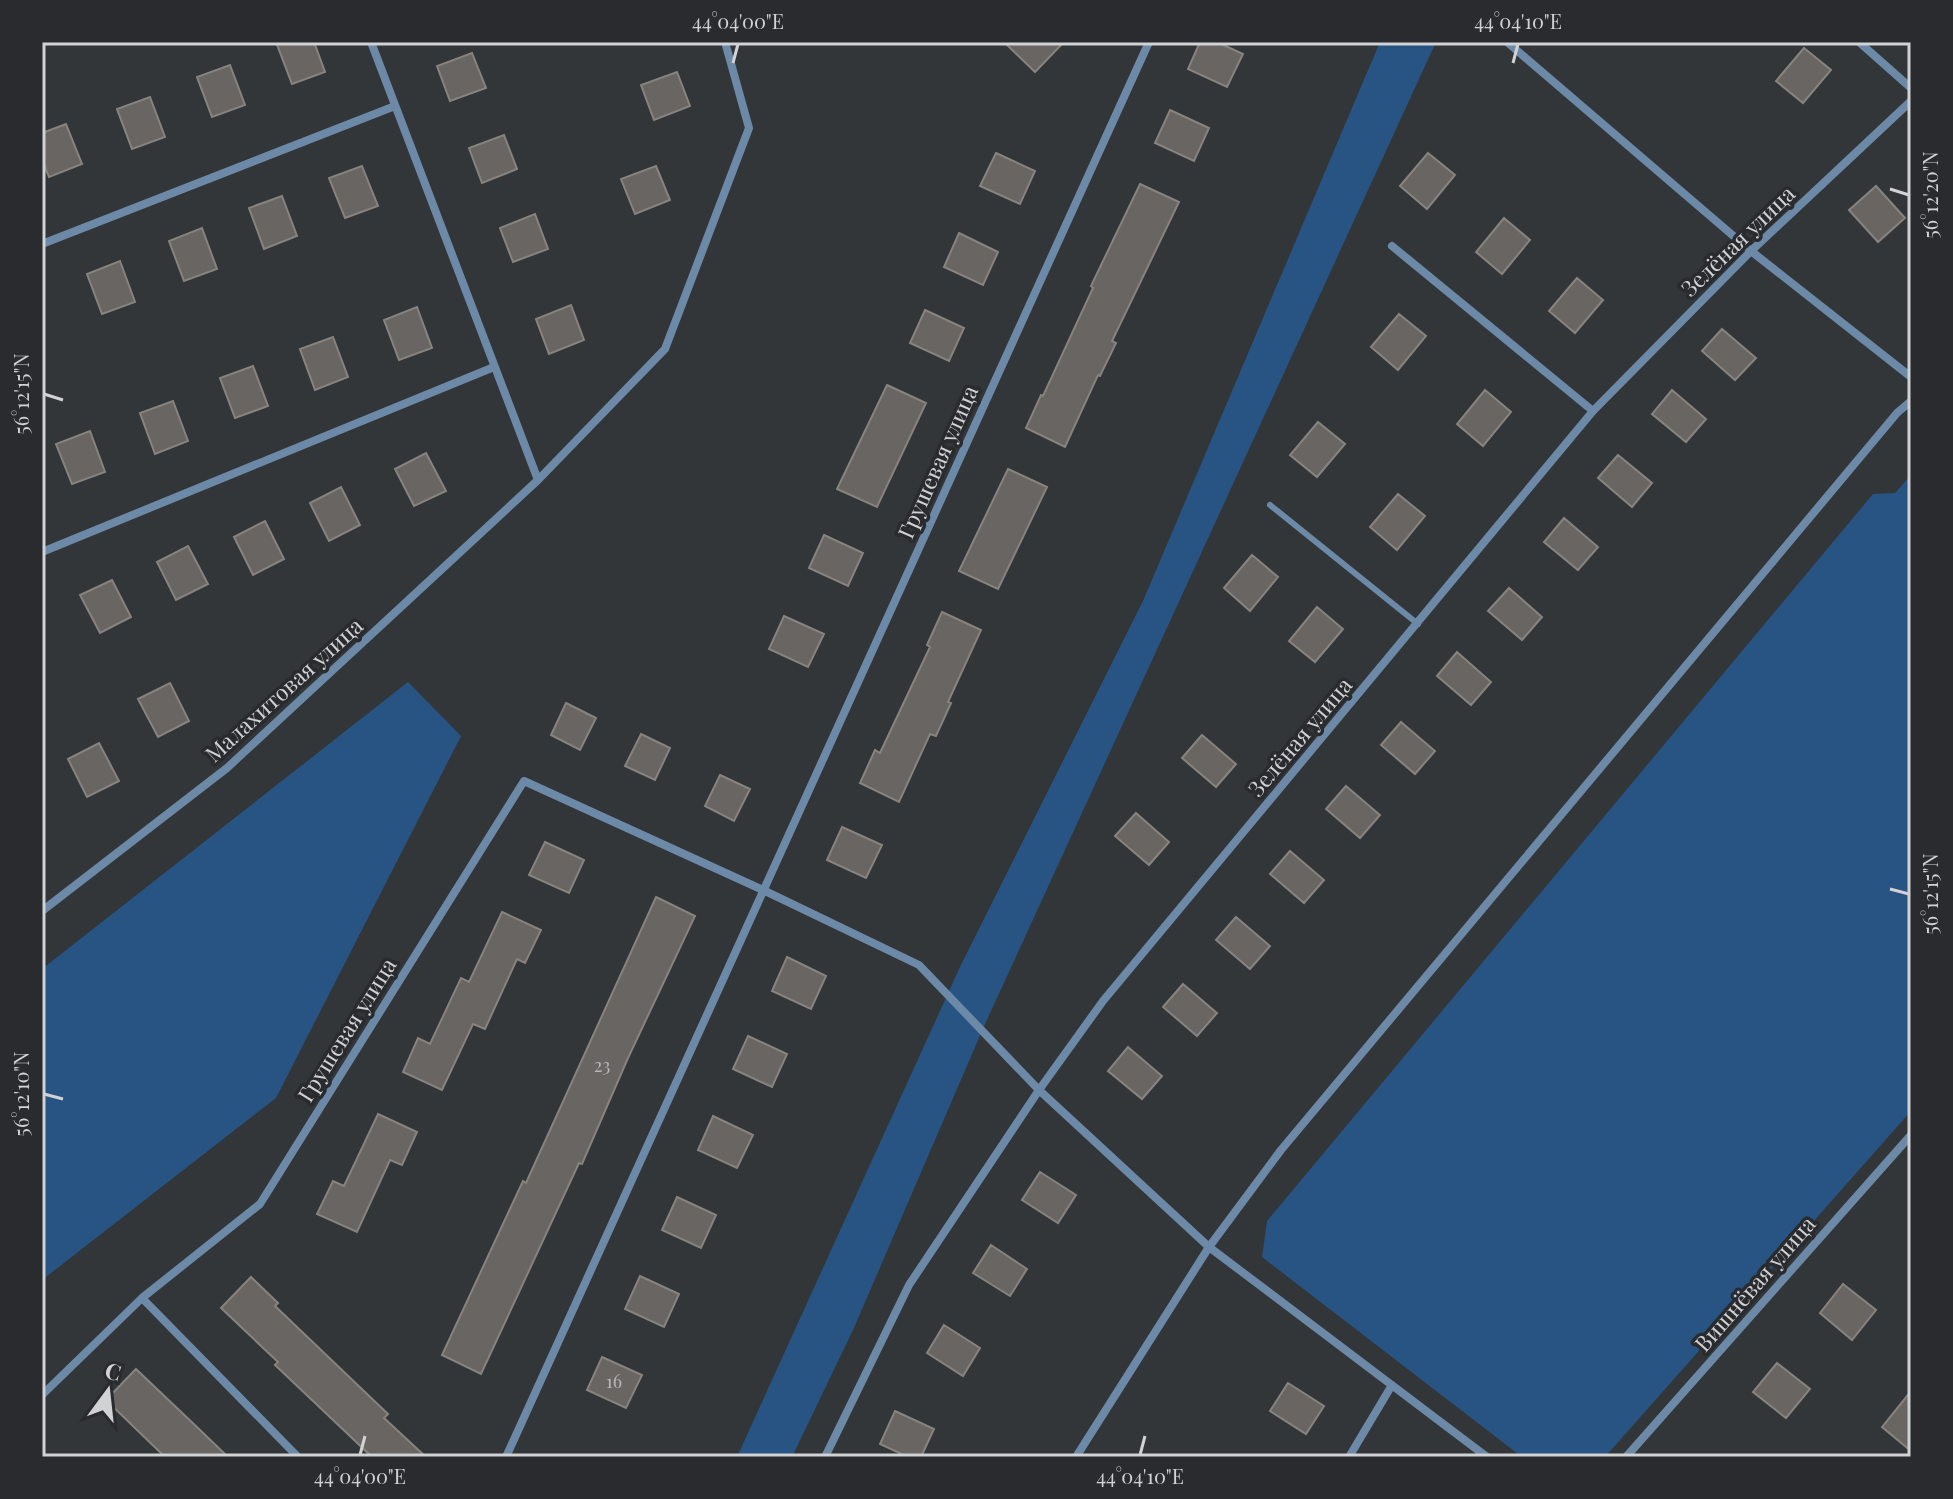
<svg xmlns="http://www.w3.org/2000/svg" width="1953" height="1499" viewBox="0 0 1953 1499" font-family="'Playfair Display',serif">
	<rect width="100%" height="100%" fill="#333639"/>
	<!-- green -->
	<path fill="#275483" d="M 1380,42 L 1436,42 L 985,1024 L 853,1330 L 792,1457 L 737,1457 L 960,967 L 1143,601 Z
		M 1911,475 L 1911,1111 L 1605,1457 L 1522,1457 L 1262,1257 L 1267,1221 L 1873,494 L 1895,493 Z
		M 408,682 L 461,736 L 276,1098 L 42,1280 L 42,969 Z"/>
	<!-- building -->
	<path fill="#696562" stroke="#87837f" stroke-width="2" d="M 276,42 L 314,42 L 325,72 L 292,84 Z
		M 1004,42 L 1064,42 L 1035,72 Z
		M 1200,42 L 1217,42 L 1243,54 L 1227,87 L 1188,69 Z
		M 1804,48 L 1831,70 L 1803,103 L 1776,81 Z
		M 472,53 L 486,88 L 450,101 L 437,66 Z
		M 230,65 L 245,105 L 212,117 L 197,77 Z
		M 677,72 L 690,106 L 654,120 L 641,85 Z
		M 150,97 L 165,137 L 132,149 L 117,109 Z
		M 1170,110 L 1209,128 L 1194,161 L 1155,143 Z
		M 66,124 L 82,164 L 49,177 L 42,159 L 42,133 Z
		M 504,135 L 517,169 L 482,183 L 469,148 Z
		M 996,153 L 1035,171 L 1020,204 L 980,186 Z
		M 1428,153 L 1455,175 L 1427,209 L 1400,186 Z
		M 362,166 L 378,206 L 345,218 L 329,178 Z
		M 656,166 L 670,200 L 635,214 L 621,179 Z
		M 1140,184 L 1179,202 L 1112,341 L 1116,343 L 1100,376 L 1098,375 L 1065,447 L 1026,428 L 1041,395 L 1043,396 L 1093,288 L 1091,286 Z
		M 1876,186 L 1905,218 L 1878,242 L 1849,210 Z
		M 282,196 L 297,236 L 264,249 L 249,208 Z
		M 535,214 L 548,249 L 513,262 L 500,228 Z
		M 1504,218 L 1530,240 L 1502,274 L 1476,252 Z
		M 202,228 L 217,269 L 184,281 L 169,241 Z
		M 959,233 L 998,252 L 983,285 L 944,267 Z
		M 120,261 L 135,302 L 102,314 L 87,274 Z
		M 1577,278 L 1603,300 L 1575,333 L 1549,311 Z
		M 571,305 L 584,340 L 549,354 L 536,319 Z
		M 417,307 L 432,348 L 399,360 L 384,320 Z
		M 925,310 L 964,328 L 949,361 L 910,343 Z
		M 1399,314 L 1426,336 L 1398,370 L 1371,347 Z
		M 1722,329 L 1756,358 L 1735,380 L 1702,351 Z
		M 333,337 L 348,377 L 315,390 L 300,349 Z
		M 253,366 L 268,406 L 235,418 L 220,378 Z
		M 887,385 L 926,403 L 877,507 L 837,489 Z
		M 1485,390 L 1511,412 L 1483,446 L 1457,424 Z
		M 1672,390 L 1706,419 L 1686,442 L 1652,414 Z
		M 173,401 L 188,441 L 155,454 L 140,413 Z
		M 1318,422 L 1345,444 L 1317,477 L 1290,455 Z
		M 90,431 L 105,472 L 72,484 L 56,444 Z
		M 426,453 L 446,491 L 414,506 L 395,469 Z
		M 1618,455 L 1652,483 L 1632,507 L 1598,478 Z
		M 1008,469 L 1047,487 L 998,589 L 959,571 Z
		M 341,487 L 360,525 L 329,541 L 310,503 Z
		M 1398,494 L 1425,516 L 1397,550 L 1370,527 Z
		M 1564,518 L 1598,547 L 1578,570 L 1544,542 Z
		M 265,521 L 284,559 L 253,575 L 234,537 Z
		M 824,535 L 863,553 L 848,586 L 809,568 Z
		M 188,546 L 208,584 L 176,600 L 157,562 Z
		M 1252,555 L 1278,577 L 1250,611 L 1224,588 Z
		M 112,580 L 131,617 L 100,633 L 80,595 Z
		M 1509,588 L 1542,617 L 1522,640 L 1488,611 Z
		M 1317,607 L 1343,629 L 1315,662 L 1289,641 Z
		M 942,612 L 981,630 L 948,702 L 951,703 L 936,736 L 930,734 L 899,802 L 860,783 L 875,750 L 880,753 L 930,647 L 927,645 Z
		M 784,616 L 824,634 L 808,667 L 769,649 Z
		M 1457,652 L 1491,682 L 1471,705 L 1437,676 Z
		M 170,683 L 189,721 L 158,737 L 138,699 Z
		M 566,703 L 596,718 L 580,750 L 551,735 Z
		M 1401,722 L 1435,751 L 1415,774 L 1381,745 Z
		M 641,734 L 670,748 L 655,780 L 625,766 Z
		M 1202,735 L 1236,764 L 1216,787 L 1182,758 Z
		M 99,743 L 119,781 L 87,797 L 68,759 Z
		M 720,775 L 750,789 L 734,821 L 705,806 Z
		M 1346,786 L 1380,815 L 1360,838 L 1326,809 Z
		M 1136,813 L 1169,842 L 1149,865 L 1115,836 Z
		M 842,827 L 882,845 L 866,878 L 827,860 Z
		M 545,842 L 584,860 L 569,893 L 529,875 Z
		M 1290,851 L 1324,880 L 1304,903 L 1270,874 Z
		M 656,897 L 695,916 L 628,1058 L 582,1164 L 579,1163 L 481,1374 L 442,1355 L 523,1181 L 526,1183 Z
		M 502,912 L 541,930 L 525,963 L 517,959 L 485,1029 L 473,1024 L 442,1090 L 403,1072 L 418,1038 L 430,1044 L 461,978 L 469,982 Z
		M 1236,917 L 1270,946 L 1250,969 L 1216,940 Z
		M 787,957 L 826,976 L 811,1009 L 772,991 Z
		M 1183,984 L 1217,1013 L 1197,1036 L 1163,1007 Z
		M 748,1036 L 787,1054 L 772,1087 L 733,1069 Z
		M 1128,1047 L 1162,1076 L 1142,1099 L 1108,1071 Z
		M 378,1114 L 417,1132 L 402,1165 L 390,1160 L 357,1232 L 317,1214 L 333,1181 L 344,1186 Z
		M 713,1116 L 753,1135 L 737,1168 L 698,1150 Z
		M 1040,1172 L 1076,1195 L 1058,1223 L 1022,1200 Z
		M 677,1197 L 716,1215 L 701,1248 L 662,1230 Z
		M 991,1245 L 1027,1269 L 1010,1296 L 973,1273 Z
		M 640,1276 L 679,1294 L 664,1327 L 625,1309 Z
		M 251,1277 L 278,1303 L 275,1306 L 388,1414 L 384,1418 L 426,1457 L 372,1457 L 275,1365 L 278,1362 L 221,1308 Z
		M 1843,1284 L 1876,1310 L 1852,1340 L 1820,1313 Z
		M 944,1325 L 980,1348 L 963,1376 L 927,1353 Z
		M 602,1357 L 642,1375 L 626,1408 L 587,1390 Z
		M 1777,1363 L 1810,1389 L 1786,1418 L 1753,1392 Z
		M 136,1369 L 199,1429 L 228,1457 L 165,1457 L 106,1400 Z
		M 1288,1383 L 1324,1406 L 1306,1434 L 1270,1411 Z
		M 1911,1391 L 1911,1451 L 1882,1427 Z
		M 895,1411 L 934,1429 L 921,1457 L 908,1457 L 880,1444 Z"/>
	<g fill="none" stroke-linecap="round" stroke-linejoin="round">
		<!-- service -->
		<path stroke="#6c89a8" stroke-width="6" d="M 1270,505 L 1418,624"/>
		<!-- minor -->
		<path stroke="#6c89a8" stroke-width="8" d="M 1507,42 L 1751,251 L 1911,377
			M 1859,42 L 1911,88
			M 42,244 L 395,106
			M 1392,246 L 1593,411
			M 538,480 L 665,349 L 749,128 L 725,42
			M 42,552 L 494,367
			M 42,911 L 227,768 L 538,480 L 371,42
			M 42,1395 L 142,1298
			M 298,1457 L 142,1298 L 260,1204 L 524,781 L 763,890 L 919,965 L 1039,1090 L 1209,1247 L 1487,1457
			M 506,1457 L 1149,42
			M 825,1457 L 909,1285 L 1039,1090 L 1103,1001 L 1593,411 L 1751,251 L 1911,101
			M 1076,1457 L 1209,1247 L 1281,1150 L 1897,413 L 1911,401
			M 1349,1457 L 1392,1385
			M 1626,1457 L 1911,1135"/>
	</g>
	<!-- ticks -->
	<path fill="none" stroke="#d1d2d4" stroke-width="3" d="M 733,63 L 738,44M 1513,63 L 1518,44M 1890,189 L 1909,195M 44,394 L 63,400M 1890,889 L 1909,894M 44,1094 L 63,1099M 360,1455 L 365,1436M 1140,1455 L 1145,1436"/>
	<g text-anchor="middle" stroke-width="7" stroke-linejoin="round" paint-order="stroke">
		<!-- number labels -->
		<g font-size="18" fill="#b7b7b8">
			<text x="602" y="1072">23</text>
			<text x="614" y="1388">16</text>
		</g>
		<!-- street labels -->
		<g font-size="22" fill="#d1d2d4" stroke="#292b2f">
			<text transform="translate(1738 241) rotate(-44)" y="8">Зелёная улица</text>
			<text transform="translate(938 462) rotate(-66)" y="8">Грушевая улица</text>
			<text transform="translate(284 690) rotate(-42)" y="8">Малахитовая улица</text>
			<text transform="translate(1300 737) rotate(-50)" y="8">Зелёная улица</text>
			<text transform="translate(347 1030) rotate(-58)" y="8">Грушевая улица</text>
			<text transform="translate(1755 1284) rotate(-49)" y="8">Вишнёвая улица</text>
		</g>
	</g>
	<!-- border -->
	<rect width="1953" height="1499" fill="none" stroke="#292b2f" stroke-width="88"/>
	<!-- north arrow -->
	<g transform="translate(108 1391) rotate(15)" stroke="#292b2f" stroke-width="6" paint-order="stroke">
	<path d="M0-6L14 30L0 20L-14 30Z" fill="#d1d2d4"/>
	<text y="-12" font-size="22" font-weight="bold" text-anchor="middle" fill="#d1d2d4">С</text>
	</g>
	<rect x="44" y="44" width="1865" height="1411" fill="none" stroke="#d1d2d4" stroke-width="3"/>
	<g font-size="20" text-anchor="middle" fill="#d1d2d4">
		<text x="738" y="29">44°04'00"E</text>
		<text x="1518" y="29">44°04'10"E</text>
		<text transform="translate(1931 195) rotate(-90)" y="7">56°12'20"N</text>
		<text transform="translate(22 394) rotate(-90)" y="7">56°12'15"N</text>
		<text transform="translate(1931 894) rotate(-90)" y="7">56°12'15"N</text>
		<text transform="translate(22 1094) rotate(-90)" y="7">56°12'10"N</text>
		<text x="360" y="1484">44°04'00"E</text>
		<text x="1140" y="1484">44°04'10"E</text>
	</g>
</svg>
